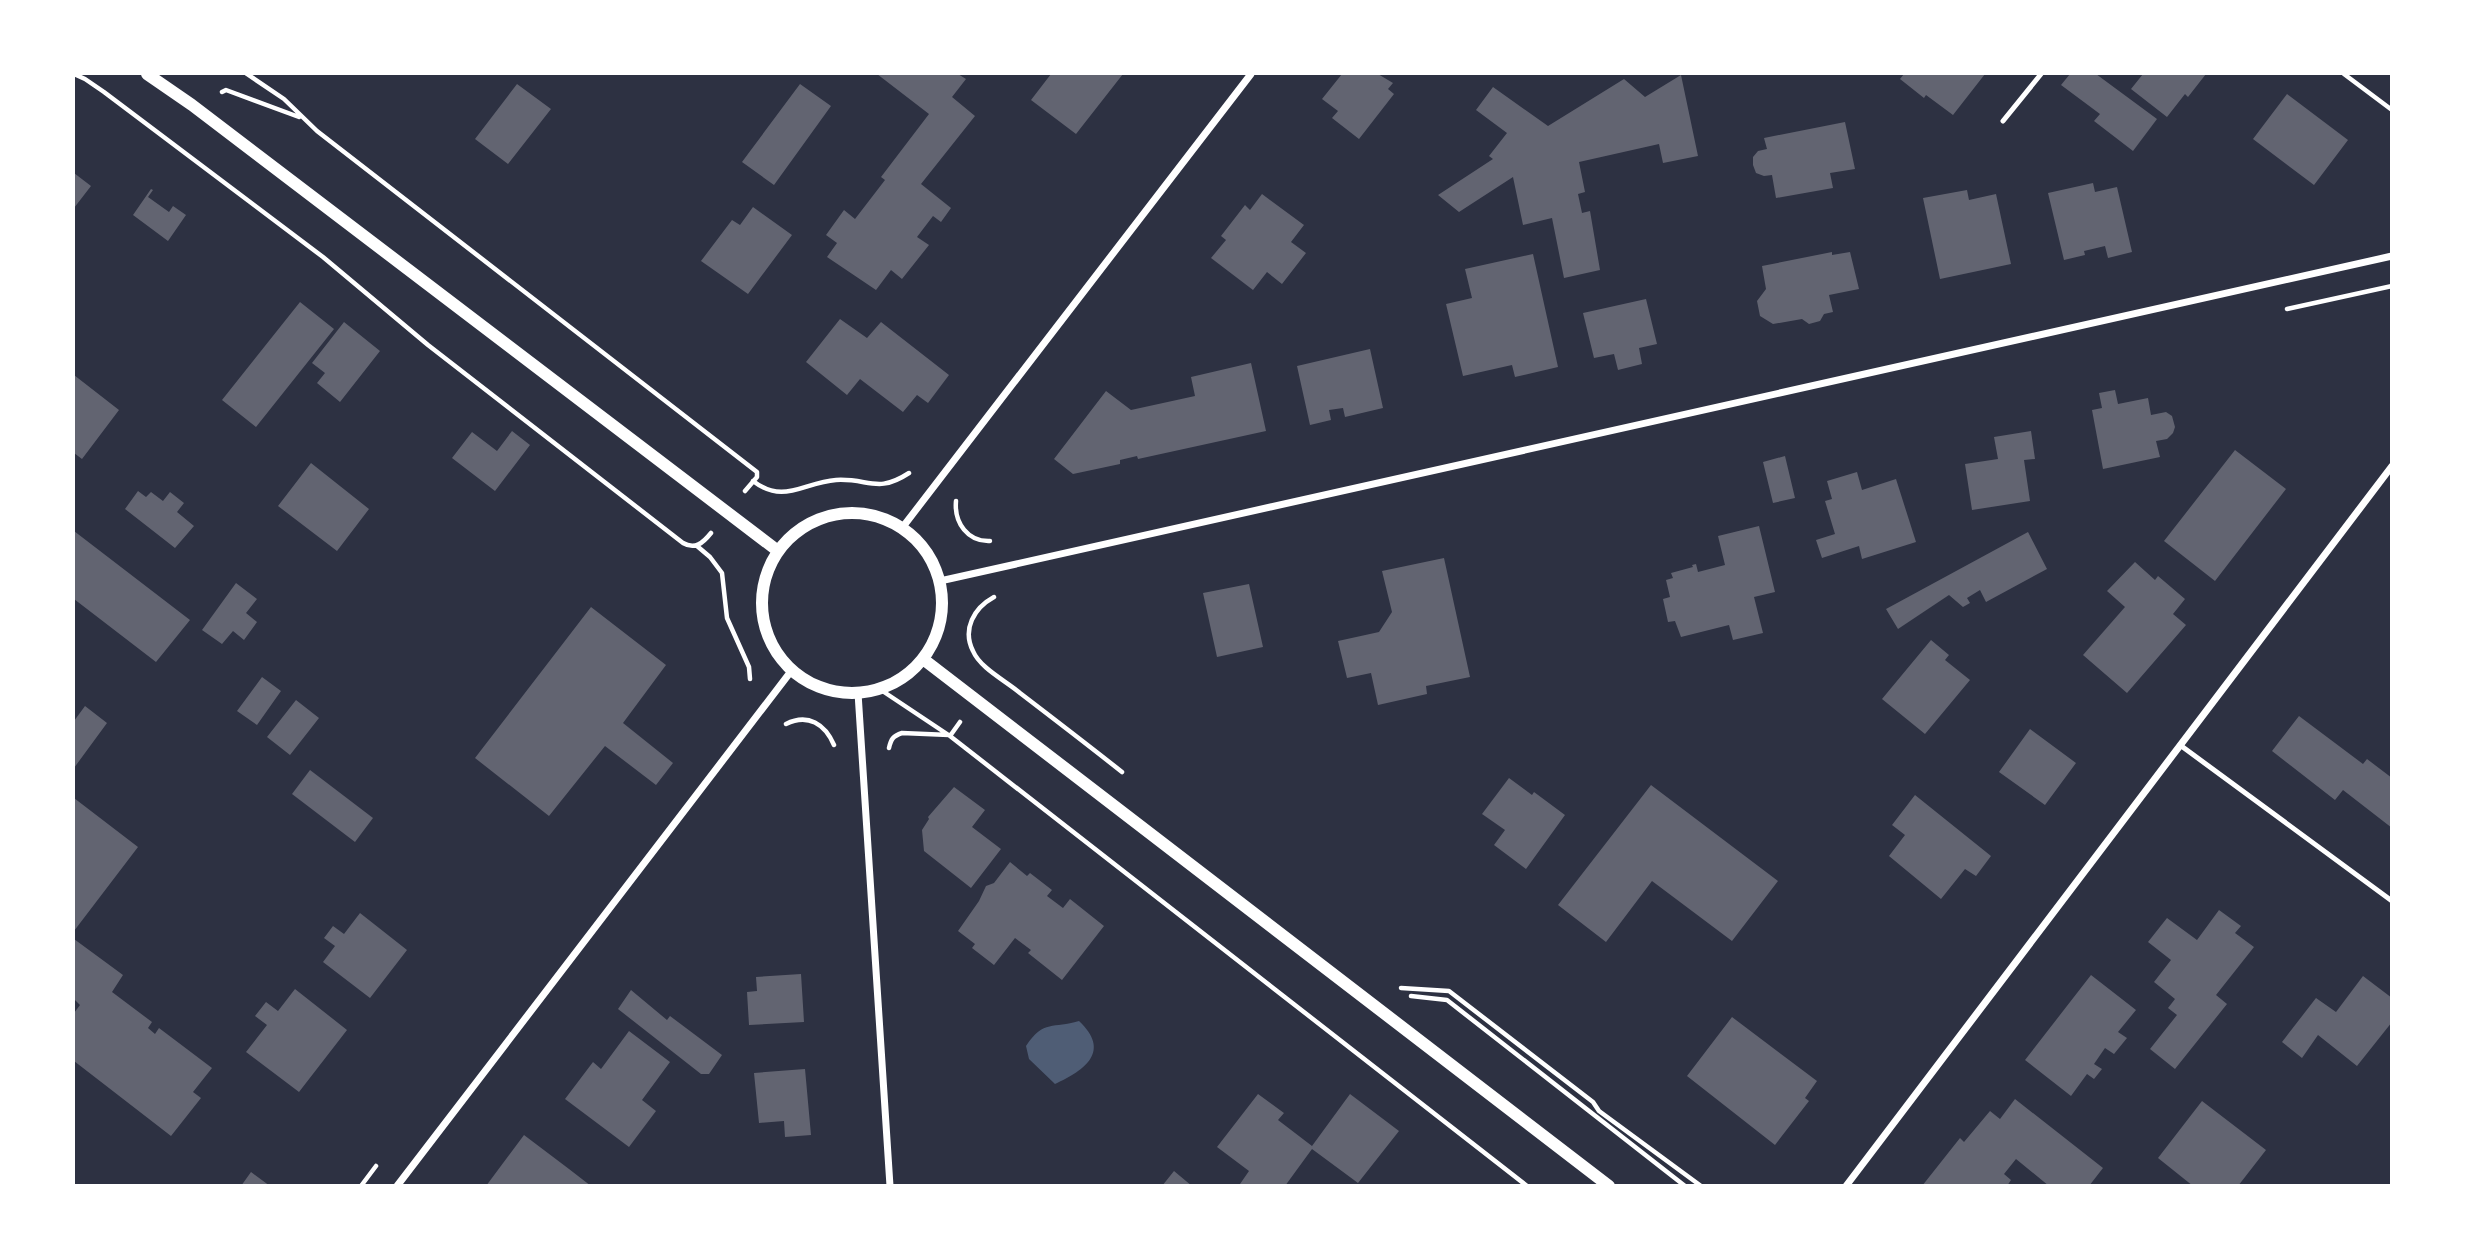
<svg xmlns="http://www.w3.org/2000/svg" width="2465" height="1259" viewBox="0 0 2465 1259" font-family="'Asap Condensed',sans-serif">
	<rect width="100%" height="100%" fill="#2d3142"/>
	<!-- water -->
	<path fill="#4f5d75" d="M 1079,1021 C 1111,1051 1086,1070 1055,1084 L 1029,1059 L 1026,1046 C 1044,1019 1053,1029 1079,1021 Z"/>
	<!-- building -->
	<path fill="#626471" d="M 877,74 L 958,74 L 966,79 L 952,97 L 975,116 L 921,184 L 951,208 L 941,222 L 933,216 L 917,237 L 929,245 L 902,279 L 891,270 L 876,290 L 827,257 L 837,243 L 826,235 L 844,210 L 855,219 L 885,180 L 881,177 L 929,114 Z
		M 1051,74 L 1123,74 L 1076,134 L 1031,100 Z
		M 1342,74 L 1378,74 L 1393,83 L 1388,89 L 1394,94 L 1359,139 L 1332,118 L 1338,111 L 1322,99 Z
		M 1904,74 L 1985,74 L 1953,115 L 1926,95 L 1924,98 L 1900,79 Z
		M 2070,74 L 2096,74 L 2157,119 L 2133,151 L 2094,121 L 2100,114 L 2061,85 Z
		M 2143,74 L 2206,74 L 2188,97 L 2185,94 L 2167,117 L 2131,89 Z
		M 1681,75 L 1698,156 L 1663,163 L 1659,144 L 1579,162 L 1585,192 L 1578,194 L 1582,213 L 1590,211 L 1600,270 L 1564,278 L 1552,218 L 1523,225 L 1513,177 L 1459,212 L 1438,195 L 1493,159 L 1489,156 L 1507,133 L 1476,110 L 1493,87 L 1548,126 L 1624,79 L 1645,97 Z
		M 517,84 L 551,109 L 508,164 L 475,139 Z
		M 800,84 L 831,106 L 774,185 L 742,162 Z
		M 2287,94 L 2348,140 L 2314,185 L 2253,139 Z
		M 1845,122 L 1855,169 L 1830,173 L 1833,188 L 1776,198 L 1772,175 L 1764,176 L 1756,173 L 1753,165 L 1753,157 L 1758,151 L 1767,149 L 1764,138 Z
		M 74,173 L 91,186 L 74,208 Z
		M 2093,183 L 2095,192 L 2117,187 L 2132,252 L 2108,258 L 2105,246 L 2084,251 L 2085,255 L 2064,260 L 2048,193 Z
		M 151,189 L 153,190 L 148,197 L 169,212 L 173,206 L 186,215 L 168,241 L 133,215 Z
		M 1967,190 L 1969,200 L 1996,194 L 2011,264 L 1940,279 L 1923,198 Z
		M 1262,194 L 1304,225 L 1291,242 L 1306,253 L 1282,284 L 1267,272 L 1253,290 L 1211,258 L 1226,240 L 1221,236 L 1245,205 L 1250,210 Z
		M 753,207 L 792,235 L 748,294 L 701,261 L 732,220 L 740,225 Z
		M 1832,252 L 1832,255 L 1850,252 L 1859,289 L 1829,295 L 1833,312 L 1824,314 L 1820,321 L 1809,324 L 1802,319 L 1773,324 L 1760,316 L 1757,301 L 1766,289 L 1762,266 Z
		M 1533,254 L 1558,367 L 1515,377 L 1512,365 L 1463,376 L 1446,304 L 1472,298 L 1465,269 Z
		M 1646,299 L 1657,344 L 1639,348 L 1642,364 L 1618,370 L 1614,354 L 1594,358 L 1583,313 Z
		M 300,302 L 334,329 L 256,427 L 222,400 Z
		M 840,319 L 867,338 L 881,322 L 949,375 L 928,403 L 917,395 L 903,412 L 860,379 L 847,395 L 806,362 Z
		M 344,322 L 380,351 L 340,402 L 317,383 L 325,373 L 312,363 Z
		M 1370,349 L 1383,408 L 1345,417 L 1343,408 L 1329,410 L 1331,420 L 1310,425 L 1297,366 Z
		M 1251,363 L 1266,431 L 1138,459 L 1137,456 L 1120,460 L 1120,464 L 1073,474 L 1054,459 L 1106,391 L 1131,410 L 1195,396 L 1191,377 Z
		M 74,375 L 119,410 L 82,459 L 74,453 Z
		M 2115,390 L 2118,404 L 2148,398 L 2151,415 L 2166,412 L 2172,416 L 2175,427 L 2173,433 L 2167,439 L 2156,441 L 2160,457 L 2103,469 L 2092,410 L 2102,408 L 2099,393 Z
		M 512,431 L 530,445 L 495,491 L 452,458 L 472,432 L 497,451 Z
		M 2031,431 L 2035,459 L 2024,460 L 2030,501 L 1972,510 L 1965,464 L 1998,459 L 1994,437 Z
		M 2235,450 L 2286,489 L 2215,581 L 2164,541 Z
		M 1785,456 L 1795,498 L 1773,503 L 1763,462 Z
		M 311,463 L 369,509 L 337,551 L 278,506 Z
		M 1857,472 L 1862,490 L 1896,479 L 1916,542 L 1862,559 L 1859,546 L 1822,558 L 1816,540 L 1835,534 L 1825,501 L 1832,499 L 1827,481 Z
		M 138,491 L 146,497 L 151,492 L 163,501 L 170,492 L 184,503 L 177,512 L 194,526 L 175,548 L 125,509 Z
		M 1759,526 L 1775,592 L 1754,597 L 1763,633 L 1733,640 L 1729,625 L 1681,637 L 1675,621 L 1668,622 L 1663,599 L 1670,597 L 1666,580 L 1673,578 L 1671,573 L 1693,567 L 1692,565 L 1696,564 L 1698,572 L 1725,565 L 1718,536 Z
		M 74,531 L 190,620 L 156,662 L 74,599 Z
		M 2028,532 L 2047,569 L 1986,602 L 1980,590 L 1967,598 L 1970,603 L 1963,607 L 1949,595 L 1898,629 L 1886,609 Z
		M 1444,558 L 1470,677 L 1426,686 L 1427,694 L 1378,705 L 1371,673 L 1347,678 L 1338,641 L 1379,632 L 1392,612 L 1382,571 Z
		M 2135,562 L 2155,580 L 2158,576 L 2185,599 L 2173,614 L 2186,625 L 2127,693 L 2083,655 L 2125,607 L 2107,591 Z
		M 236,583 L 257,599 L 246,613 L 257,622 L 244,640 L 233,631 L 222,644 L 202,630 Z
		M 1249,584 L 1263,647 L 1217,657 L 1203,593 Z
		M 591,607 L 666,665 L 623,723 L 673,763 L 656,785 L 605,746 L 549,816 L 475,758 Z
		M 1931,640 L 1949,655 L 1945,660 L 1970,680 L 1925,734 L 1882,699 Z
		M 262,677 L 281,691 L 257,725 L 237,711 Z
		M 296,700 L 319,718 L 290,755 L 267,737 Z
		M 85,706 L 107,723 L 74,768 L 74,721 Z
		M 2299,716 L 2363,764 L 2367,759 L 2392,778 L 2392,828 L 2343,790 L 2335,800 L 2272,751 Z
		M 2030,729 L 2076,763 L 2045,805 L 1999,772 Z
		M 310,770 L 373,818 L 355,842 L 292,794 Z
		M 1509,778 L 1532,795 L 1534,792 L 1565,815 L 1526,869 L 1494,845 L 1505,830 L 1482,814 Z
		M 1651,785 L 1778,881 L 1732,941 L 1652,881 L 1606,942 L 1558,905 Z
		M 954,787 L 985,810 L 972,827 L 1001,849 L 971,888 L 924,851 L 922,830 L 929,819 L 928,817 Z
		M 1915,795 L 1991,856 L 1976,876 L 1965,869 L 1941,899 L 1889,856 L 1905,835 L 1892,825 Z
		M 74,798 L 138,847 L 74,931 Z
		M 1010,862 L 1027,876 L 1030,873 L 1052,890 L 1047,896 L 1063,908 L 1070,899 L 1104,926 L 1062,980 L 1028,953 L 1031,950 L 1015,938 L 994,965 L 972,948 L 975,944 L 958,931 L 979,901 L 986,886 L 994,883 Z
		M 2219,910 L 2241,926 L 2235,933 L 2254,947 L 2216,995 L 2227,1004 L 2175,1069 L 2150,1049 L 2177,1015 L 2168,1008 L 2175,999 L 2154,982 L 2171,960 L 2148,942 L 2167,918 L 2197,940 Z
		M 360,913 L 407,950 L 370,998 L 323,962 L 335,946 L 324,938 L 333,926 L 344,934 Z
		M 74,939 L 123,975 L 112,992 L 152,1022 L 148,1028 L 155,1034 L 159,1028 L 212,1068 L 193,1092 L 201,1098 L 171,1136 L 74,1061 L 74,1013 L 80,1005 L 74,999 Z
		M 801,974 L 804,1022 L 749,1025 L 747,992 L 757,991 L 756,977 Z
		M 2091,975 L 2136,1010 L 2118,1032 L 2127,1038 L 2114,1054 L 2105,1048 L 2094,1064 L 2102,1069 L 2094,1079 L 2087,1074 L 2071,1096 L 2025,1060 Z
		M 2363,976 L 2392,998 L 2392,1022 L 2357,1066 L 2318,1035 L 2302,1058 L 2282,1042 L 2316,998 L 2336,1012 Z
		M 295,989 L 347,1030 L 299,1092 L 246,1052 L 267,1025 L 255,1016 L 266,1002 L 278,1011 Z
		M 631,990 L 667,1020 L 670,1016 L 722,1055 L 709,1074 L 701,1074 L 618,1009 Z
		M 1732,1017 L 1817,1081 L 1805,1098 L 1809,1101 L 1775,1145 L 1687,1076 Z
		M 629,1031 L 670,1062 L 642,1100 L 656,1111 L 629,1147 L 565,1099 L 593,1062 L 601,1069 Z
		M 805,1069 L 811,1135 L 785,1137 L 784,1121 L 759,1123 L 754,1073 Z
		M 1258,1094 L 1284,1113 L 1278,1120 L 1312,1146 L 1350,1094 L 1399,1131 L 1358,1183 L 1312,1149 L 1285,1186 L 1242,1186 L 1240,1184 L 1249,1171 L 1217,1147 Z
		M 2015,1099 L 2103,1168 L 2089,1186 L 2049,1186 L 2016,1159 L 2004,1174 L 2011,1180 L 2007,1186 L 1922,1186 L 1960,1138 L 1964,1142 L 1990,1111 L 2000,1119 Z
		M 2202,1101 L 2266,1150 L 2238,1186 L 2193,1186 L 2158,1158 Z
		M 524,1135 L 569,1169 L 591,1186 L 486,1186 Z
		M 1174,1171 L 1192,1186 L 1162,1186 Z
		M 251,1172 L 270,1186 L 241,1186 Z"/>
	<g fill="none" stroke-linecap="round" stroke-linejoin="round">
		<!-- path -->
		<path stroke="#fff" stroke-width="4.5" d="M 74,74 L 85,79 L 104,92 L 323,257 L 428,345 L 683,543 C 695,550 703,543 711,533
			M 247,74 L 284,99 L 317,131 L 757,472 L 757,477 L 745,491
			M 2344,74 L 2392,110
			M 222,92 L 226,90 L 299,117
			M 2287,309 L 2392,286
			M 753,481 C 784,505 804,482 836,480 C 869,478 877,494 909,473
			M 956,501 C 954,523 968,542 990,541
			M 697,546 L 710,557 L 722,573 L 727,618 L 749,667 L 750,679
			M 994,597 C 974,608 962,629 973,651 C 980,668 1006,681 1020,693 C 1054,719 1088,745 1122,772
			M 884,692 L 950,736 L 1527,1186
			M 786,724 C 808,713 825,724 834,745
			M 950,736 L 960,722
			M 889,748 C 891,739 893,736 902,733 L 949,735
			M 1401,988 L 1449,991 L 1593,1102 L 1599,1111 L 1701,1186
			M 1411,996 L 1447,1000 L 1685,1186
			M 361,1186 L 376,1166"/>
		<!-- service -->
		<path stroke="#fff" stroke-width="5" d="M 2003,121 L 2041,74
			M 2180,745 L 2392,901"/>
		<!-- minor -->
		<path stroke="#fff" stroke-width="7" d="M 902,528 L 1251,74
			M 940,581 L 2392,256
			M 858,693 L 890,1186
			M 397,1186 L 792,670
			M 1846,1186 L 2392,466"/>
		<!-- tertiary -->
		<path stroke="#fff" stroke-width="12" d="M 147,74 L 192,105 L 778,551
			M762 603a90 90 0 1 1 180 0a90 90 0 1 1-180 0Z
			M 923,659 L 1609,1186"/>
	</g>
	<!-- border -->
	<rect width="2465" height="1259" fill="none" stroke="#ffffff" stroke-width="150"/>
</svg>
